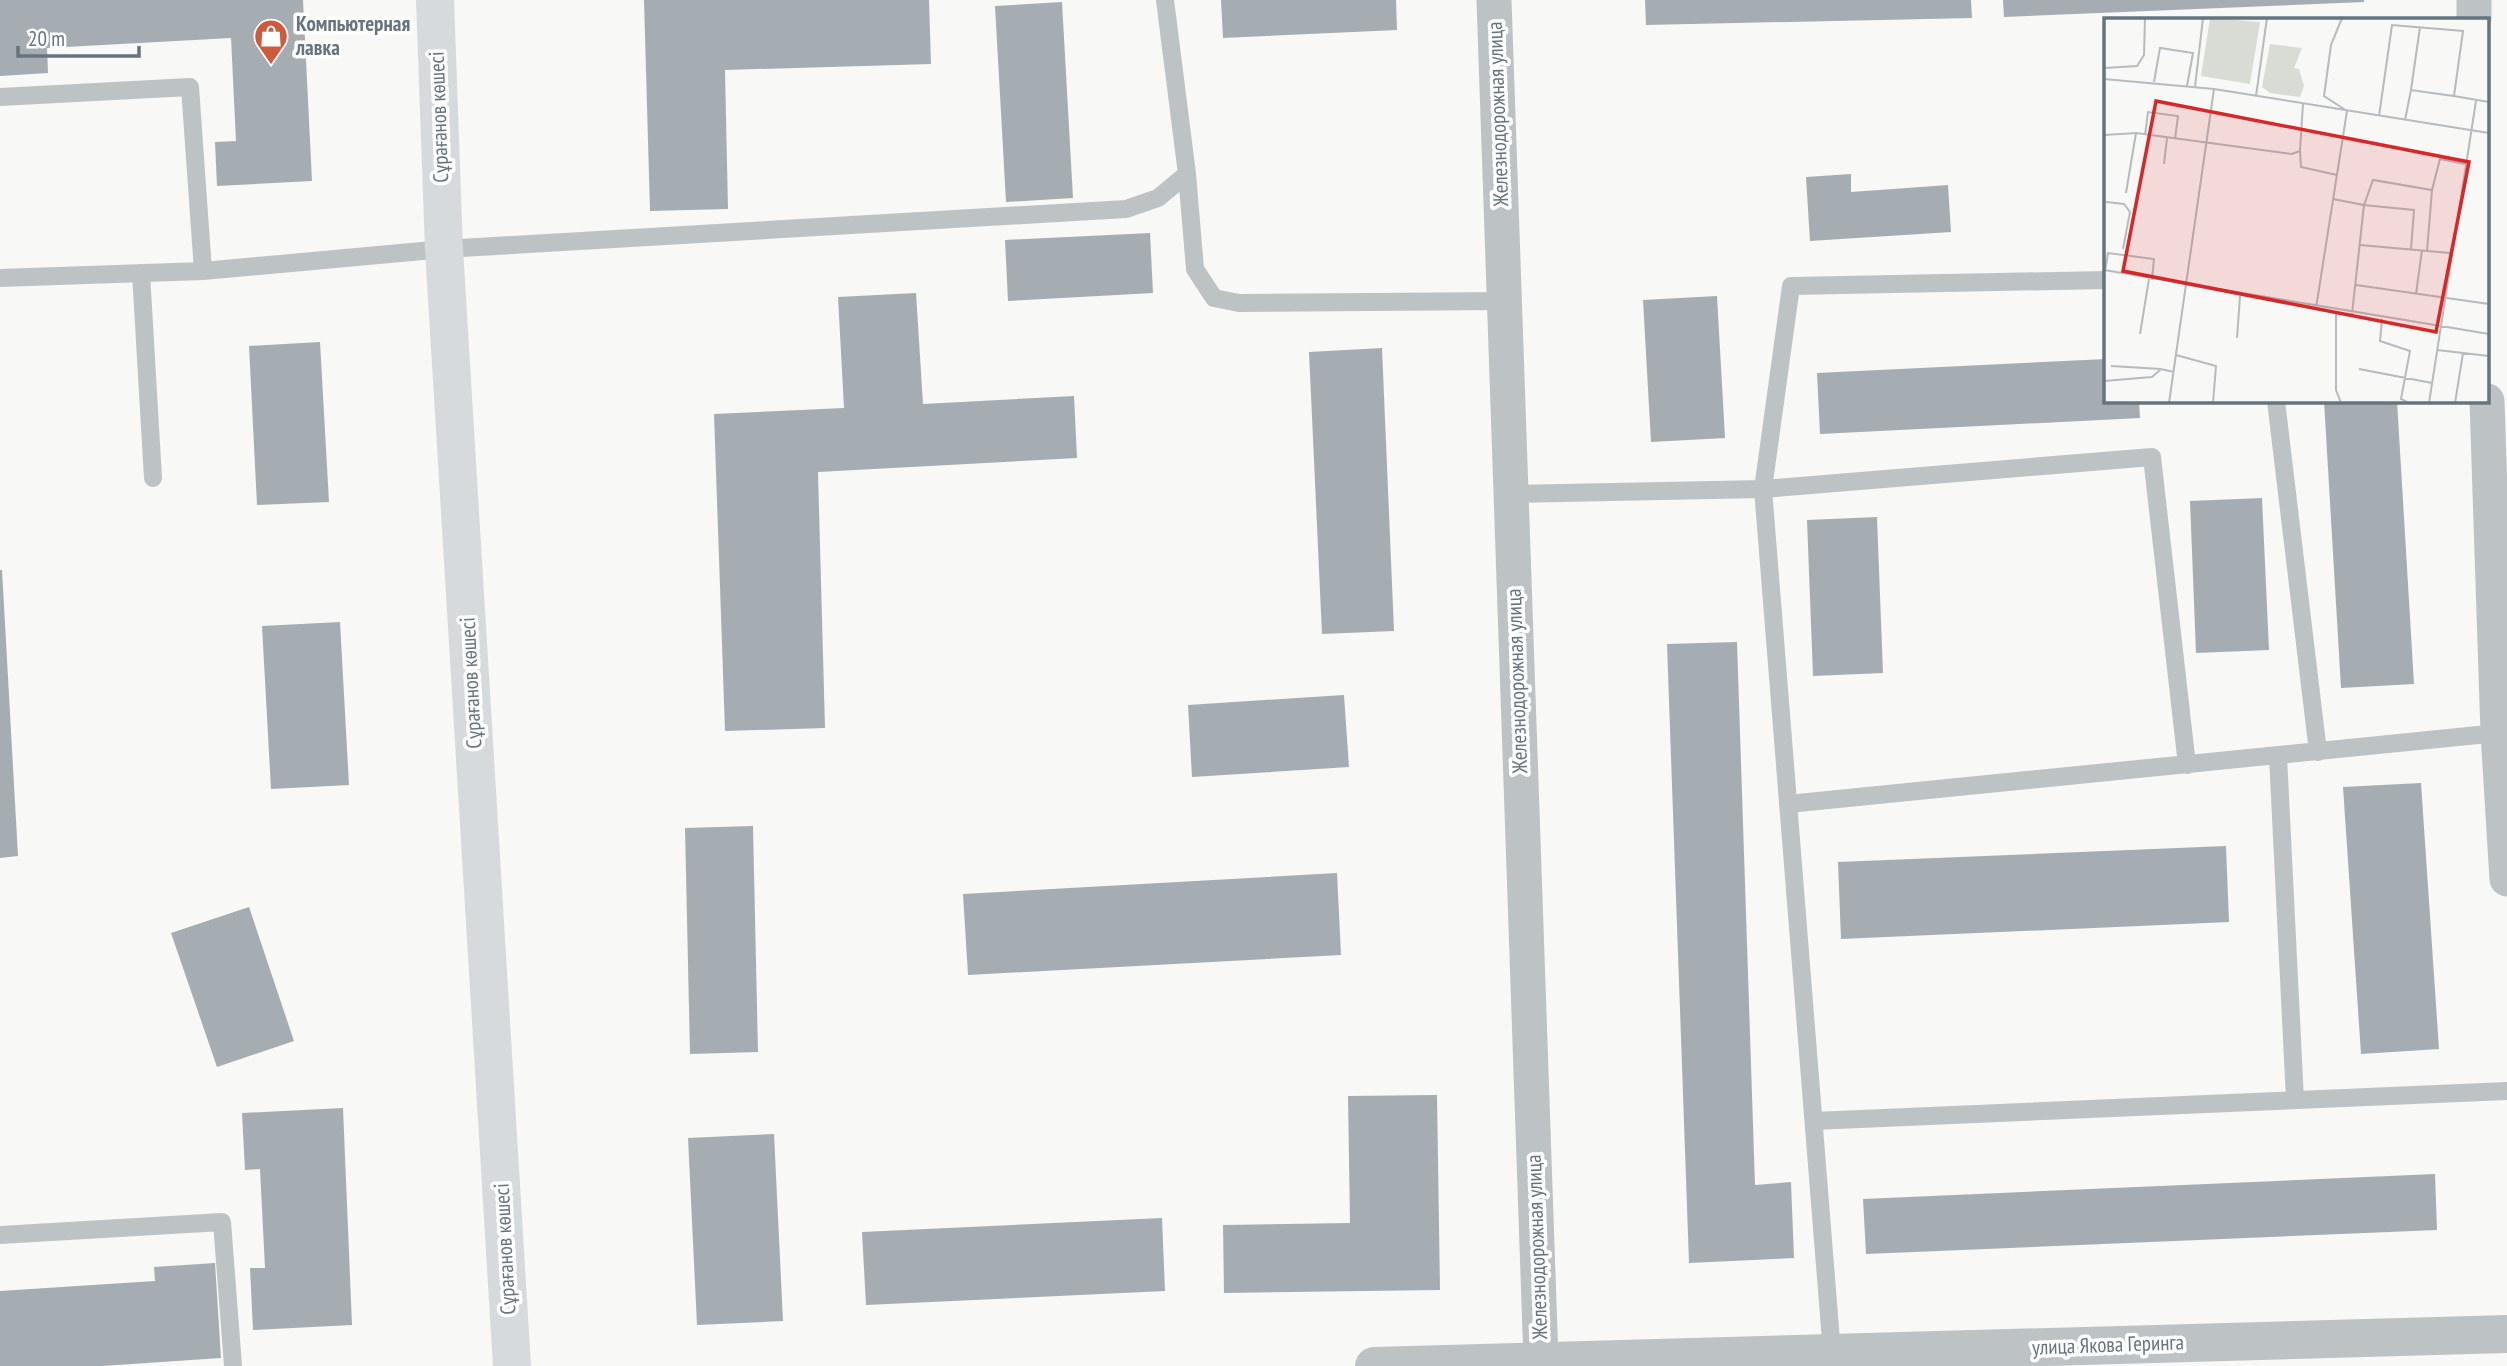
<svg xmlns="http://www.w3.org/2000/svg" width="2507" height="1366" viewBox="0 0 2507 1366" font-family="'PT Sans Narrow',sans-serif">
	<rect width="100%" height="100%" fill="#f8f8f6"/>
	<!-- building -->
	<path fill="#a5adb2" d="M 0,0 L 303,0 L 312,181 L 217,186 L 215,142 L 236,141 L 231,38 L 47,48 L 48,73 L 0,76 Z
		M 644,0 L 929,0 L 931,64 L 725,70 L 728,209 L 650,211 Z
		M 1221,0 L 1396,0 L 1397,30 L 1223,38 Z
		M 1645,0 L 1971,0 L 1972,18 L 1646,25 Z
		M 2003,0 L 2364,0 L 2364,2 L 2004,17 Z
		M 1062,2 L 1073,198 L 1006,202 L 995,6 Z
		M 1851,174 L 1851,192 L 1948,185 L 1951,232 L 1810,241 L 1806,177 Z
		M 1150,233 L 1153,293 L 1008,301 L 1005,240 Z
		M 916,293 L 923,404 L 1074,396 L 1077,458 L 818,472 L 825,728 L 725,731 L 714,414 L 844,408 L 838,297 Z
		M 1717,296 L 1725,438 L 1651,442 L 1643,300 Z
		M 320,342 L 329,502 L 257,505 L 249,346 Z
		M 1382,348 L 1394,631 L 1322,634 L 1309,352 Z
		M 2106,359 L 2106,401 L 2139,401 L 2140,418 L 1820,434 L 1817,373 Z
		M 2324,401 L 2397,401 L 2414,684 L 2341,688 Z
		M 2262,498 L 2269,650 L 2196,653 L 2190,501 Z
		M 1877,517 L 1883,673 L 1813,676 L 1807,520 Z
		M 0,570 L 2,570 L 18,856 L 0,858 Z
		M 340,622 L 349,785 L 271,789 L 262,626 Z
		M 1737,642 L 1755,1185 L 1791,1182 L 1794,1258 L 1689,1263 L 1667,644 Z
		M 1344,695 L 1349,767 L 1192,777 L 1188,705 Z
		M 2421,783 L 2439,1049 L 2361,1054 L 2343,787 Z
		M 753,826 L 758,1052 L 690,1054 L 685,828 Z
		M 2226,846 L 2229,922 L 1841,939 L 1838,862 Z
		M 1337,873 L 1341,955 L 968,975 L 963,894 Z
		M 249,907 L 294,1041 L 217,1067 L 171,933 Z
		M 1437,1095 L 1440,1290 L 1224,1293 L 1223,1225 L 1350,1223 L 1348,1096 Z
		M 343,1108 L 352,1325 L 253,1330 L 250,1268 L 265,1268 L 260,1169 L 245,1170 L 242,1113 Z
		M 774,1134 L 783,1321 L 697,1325 L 688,1138 Z
		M 2435,1174 L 2437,1230 L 1866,1254 L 1863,1199 Z
		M 1162,1218 L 1165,1291 L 866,1305 L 862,1232 Z
		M 215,1263 L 221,1358 L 102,1366 L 0,1366 L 0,1291 L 155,1281 L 154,1267 Z"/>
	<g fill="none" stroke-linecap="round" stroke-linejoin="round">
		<!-- service -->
		<path stroke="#bdc2c5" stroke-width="18" d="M 1165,0 L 1187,174
			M 0,97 L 190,87 L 203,271
			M 141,273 L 153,478
			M 0,278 L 203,271 L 444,249 L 1126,209 L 1158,198 L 1187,174 L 1195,269 L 1214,298 L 1239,303 L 1504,301
			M 2276,401 L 2318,752
			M 1511,494 L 1763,489 L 1791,286 L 2106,280
			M 2278,756 L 2295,1100
			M 1788,804 L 2498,733
			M 1814,1121 L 2507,1091
			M 0,1235 L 222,1222 L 233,1366
			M 1832,1353 L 1763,489 L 2152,457 L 2187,765"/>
		<!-- minor -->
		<path stroke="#bdc2c5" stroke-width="35" d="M 1494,0 L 1541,1361
			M 2474,0 L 2474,19
			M 2487,401 L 2498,733 L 2507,879"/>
		<!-- tertiary -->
		<path stroke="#bdc2c5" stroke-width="38" d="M 1374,1366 L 2507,1334"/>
		<!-- secondary -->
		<path stroke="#d6dadd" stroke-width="38" d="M 435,0 L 444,249 L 512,1366"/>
	</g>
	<!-- icons -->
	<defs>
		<g id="shop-pin" transform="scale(1.75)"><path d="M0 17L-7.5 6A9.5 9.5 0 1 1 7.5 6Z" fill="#cf5b3e" stroke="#fff"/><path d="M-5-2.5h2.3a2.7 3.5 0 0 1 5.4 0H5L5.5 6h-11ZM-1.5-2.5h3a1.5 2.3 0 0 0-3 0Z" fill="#fff"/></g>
	</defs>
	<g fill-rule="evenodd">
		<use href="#shop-pin" x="271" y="36"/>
	</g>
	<g text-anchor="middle" stroke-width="7" stroke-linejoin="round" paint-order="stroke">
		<!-- poi labels -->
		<g font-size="21" font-weight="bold" fill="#66747d" stroke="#fff" text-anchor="start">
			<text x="296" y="31">Компьютерная<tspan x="296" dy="24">лавка</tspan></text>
		</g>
		<!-- street labels -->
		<g font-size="21" fill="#66747d" stroke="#fff">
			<text transform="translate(1498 114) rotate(-92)" y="7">Железнодорожная улица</text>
			<text transform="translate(439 117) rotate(-92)" y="7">Сұрағанов көшесі</text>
			<text transform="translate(1517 681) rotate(-92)" y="7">Железнодорожная улица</text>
			<text transform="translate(471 683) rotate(-93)" y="7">Сұрағанов көшесі</text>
			<text transform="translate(1537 1247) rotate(-92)" y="7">Железнодорожная улица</text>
			<text transform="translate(505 1249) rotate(-93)" y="7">Сұрағанов көшесі</text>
			<text transform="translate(2108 1345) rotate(-2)" y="7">улица Якова Геринга</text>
		</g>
	</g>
	<!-- overview -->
	<g transform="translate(2104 18)">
		<rect width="385" height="385" fill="#f8f8f6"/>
		<path d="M 106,0 L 156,4 L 146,66 L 97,58 ZM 166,26 L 198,30 L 190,50 L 195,51 L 200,68 L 196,79 L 166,75 L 158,69 Z" fill="#d8dcd5"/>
		<path fill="none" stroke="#b5bbbf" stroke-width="2" d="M 0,50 L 33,48 L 40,37 L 41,0M 0,61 L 110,71 L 385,115M 50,64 L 56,30 L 89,35 L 83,68M 91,69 L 99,0M 307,72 L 316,9M 152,78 L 163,0M 350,78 L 385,84M 275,98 L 288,7 L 359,13 L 350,78 L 307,72 L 301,102M 32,115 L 188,136 L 196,133 L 197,149 L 233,157M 0,117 L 32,115 L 22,175M 41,117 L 44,94 L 74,98 L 71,121M 196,133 L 199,86M 60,146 L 63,120M 229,181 L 260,187 L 269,162 L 328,172 L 336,141 L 361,146M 2,184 L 20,186 L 26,194 L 19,231M 256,227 L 346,235M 323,233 L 328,172M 0,252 L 385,316M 1,253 L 4,235 L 50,241 L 48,262M 252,267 L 385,286M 312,276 L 318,232M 212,290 L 243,93 L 220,78 L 227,27 L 238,0M 232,294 L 232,372 L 237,385M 248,296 L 260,187 L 310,192 L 307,231M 278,301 L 276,323 L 306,333 L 297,381 L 305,385M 36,316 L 45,261M 133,320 L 136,278M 333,332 L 385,338M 72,337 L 112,348 L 109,385M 7,348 L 57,351M 255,351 L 328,365M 0,363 L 48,359 L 57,351 L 70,354M 65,385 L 110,71M 325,385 L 372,83M 351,385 L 359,335"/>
		<path fill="#d62828" fill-opacity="0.15" stroke="#d62828" stroke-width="3.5" d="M 52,83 L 365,144 L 332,314 L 19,253 Z"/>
		<rect width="385" height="385" fill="none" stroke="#66747d" stroke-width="3.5"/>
	</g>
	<!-- scale -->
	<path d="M18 46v10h121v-10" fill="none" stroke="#66747d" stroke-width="3.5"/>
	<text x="28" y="46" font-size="21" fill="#66747d" stroke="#ffffff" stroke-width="5" paint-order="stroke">20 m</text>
</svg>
